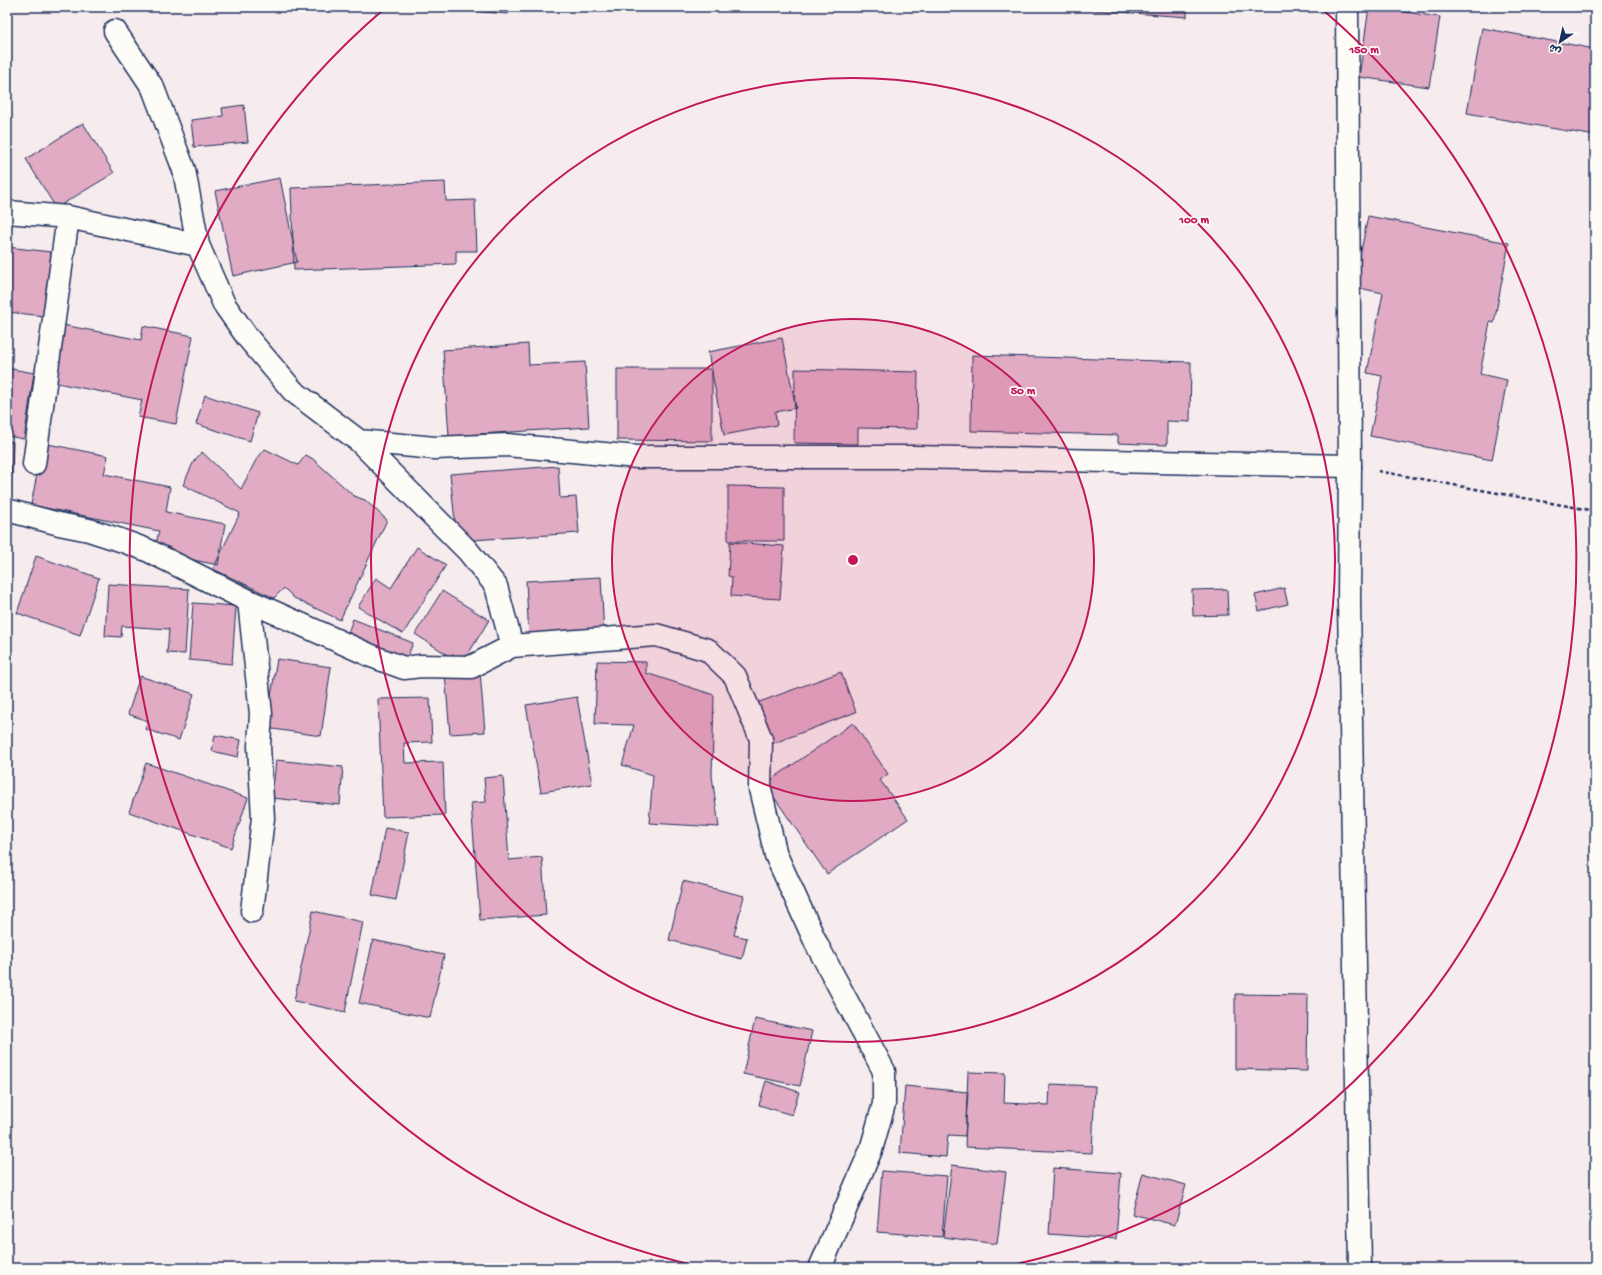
<svg xmlns="http://www.w3.org/2000/svg" width="1602" height="1275" viewBox="0 0 1602 1275" font-family="'Gochi Hand','Playpen Sans Arabic',sans-serif">
	<rect width="100%" height="100%" fill="#f7eced"/>
	<filter id="ink" filterUnits="userSpaceOnUse"><feTurbulence type="fractalNoise" baseFrequency=".025" numOctaves="2"/><feDisplacementMap in="SourceGraphic" scale="8" xChannelSelector="R" yChannelSelector="G"/><feConvolveMatrix kernelMatrix="1 2 1 2 8 2 1 2 1" color-interpolation-filters="sRGB"/></filter>
	<g filter="url(#ink)">
		<!-- building -->
		<path fill="#e1abc3" stroke="#1b2f5e" d="M 425,7 L 509,7 L 508,14 Z
			M 1092,7 L 1187,7 L 1187,17 L 1092,10 Z
			M 1369,7 L 1440,17 L 1429,87 L 1359,77 Z
			M 1482,28 L 1595,49 L 1595,136 L 1467,113 Z
			M 244,105 L 248,142 L 194,147 L 191,120 L 223,116 L 222,108 Z
			M 83,123 L 114,173 L 56,208 L 26,159 Z
			M 280,178 L 297,262 L 233,276 L 215,191 Z
			M 445,182 L 446,201 L 475,200 L 477,251 L 456,251 L 456,264 L 294,270 L 291,188 Z
			M 1368,216 L 1509,243 L 1494,323 L 1490,322 L 1480,374 L 1507,380 L 1492,460 L 1370,436 L 1382,376 L 1367,373 L 1383,293 L 1354,287 Z
			M 7,247 L 51,252 L 45,316 L 7,312 Z
			M 63,325 L 141,340 L 143,326 L 193,336 L 176,424 L 138,417 L 142,400 L 52,382 Z
			M 782,338 L 796,408 L 775,412 L 777,425 L 724,435 L 708,352 Z
			M 528,344 L 529,365 L 585,362 L 589,427 L 449,436 L 443,350 Z
			M 972,355 L 1191,362 L 1190,422 L 1167,421 L 1167,445 L 1118,443 L 1118,435 L 971,431 Z
			M 7,368 L 34,373 L 24,439 L 7,436 Z
			M 617,369 L 712,369 L 712,441 L 617,440 Z
			M 795,369 L 918,372 L 917,429 L 858,428 L 858,444 L 794,443 Z
			M 205,395 L 258,413 L 250,441 L 196,424 Z
			M 7,441 L 13,442 L 11,495 L 7,495 Z
			M 43,443 L 108,456 L 104,474 L 170,487 L 166,512 L 225,524 L 218,565 L 154,552 L 159,531 L 31,505 Z
			M 265,449 L 298,465 L 306,455 L 313,459 L 354,496 L 365,500 L 387,520 L 340,620 L 294,598 L 284,588 L 274,598 L 213,569 L 240,513 L 183,485 L 194,461 L 202,452 L 241,489 L 256,460 Z
			M 558,466 L 560,498 L 576,497 L 579,533 L 457,541 L 450,474 Z
			M 728,486 L 784,487 L 784,541 L 728,541 Z
			M 7,521 L 13,522 L 9,539 L 7,539 Z
			M 730,542 L 784,546 L 780,599 L 731,596 L 732,577 L 728,576 Z
			M 417,547 L 446,565 L 403,634 L 358,607 L 376,578 L 391,588 Z
			M 36,556 L 99,578 L 80,635 L 17,613 Z
			M 601,577 L 604,635 L 529,638 L 526,581 Z
			M 108,584 L 189,589 L 185,654 L 167,653 L 169,629 L 122,626 L 121,637 L 105,636 Z
			M 1284,588 L 1288,604 L 1259,611 L 1255,595 Z
			M 1227,589 L 1228,615 L 1193,616 L 1192,590 Z
			M 442,591 L 489,620 L 462,664 L 415,634 Z
			M 193,603 L 236,606 L 232,664 L 189,660 Z
			M 353,619 L 413,643 L 404,665 L 345,641 Z
			M 277,659 L 331,667 L 321,736 L 266,728 Z
			M 597,661 L 646,662 L 646,673 L 714,695 L 712,776 L 719,827 L 649,823 L 653,775 L 622,765 L 634,725 L 595,724 Z
			M 480,672 L 485,732 L 450,734 L 445,674 Z
			M 841,672 L 856,712 L 769,745 L 754,704 Z
			M 140,676 L 194,694 L 179,740 L 145,729 L 148,721 L 128,714 Z
			M 577,697 L 592,784 L 541,792 L 526,705 Z
			M 430,698 L 432,742 L 404,743 L 405,763 L 443,762 L 445,815 L 383,817 L 378,699 Z
			M 853,723 L 888,774 L 880,780 L 908,819 L 827,874 L 765,784 Z
			M 215,735 L 241,740 L 238,757 L 212,751 Z
			M 276,760 L 343,767 L 340,805 L 272,798 Z
			M 146,763 L 248,798 L 231,848 L 129,812 Z
			M 503,776 L 509,860 L 542,857 L 546,915 L 480,920 L 471,803 L 486,802 L 484,778 Z
			M 385,828 L 409,832 L 396,900 L 372,895 Z
			M 683,881 L 744,896 L 734,935 L 747,938 L 742,959 L 669,940 Z
			M 313,911 L 363,922 L 345,1012 L 294,1001 Z
			M 373,940 L 444,955 L 430,1018 L 359,1003 Z
			M 1235,994 L 1308,995 L 1307,1071 L 1235,1069 Z
			M 755,1019 L 812,1031 L 800,1086 L 743,1074 Z
			M 968,1072 L 1005,1073 L 1004,1103 L 1049,1105 L 1050,1084 L 1095,1086 L 1092,1153 L 965,1147 Z
			M 766,1081 L 799,1092 L 792,1115 L 759,1105 Z
			M 905,1086 L 968,1092 L 965,1136 L 948,1135 L 946,1157 L 900,1153 Z
			M 952,1165 L 1006,1172 L 997,1244 L 943,1237 Z
			M 1053,1168 L 1121,1173 L 1116,1239 L 1049,1234 Z
			M 882,1171 L 947,1176 L 942,1237 L 877,1232 Z
			M 1143,1173 L 1186,1185 L 1175,1225 L 1132,1214 Z"/>
		<g fill="none" stroke-linecap="round" stroke-linejoin="round">
			<!-- minor casing -->
			<g stroke="#1b2f5e" stroke-width="25">
				<path id="minor" d="M 115,31 L 153,88 L 184,170 L 198,245 L 224,304 L 248,338 L 293,391 L 359,441
					M 7,212 L 68,217 L 198,245
					M 34,464 L 68,217
					M 7,510 L 59,524 L 89,530 L 120,540 L 147,550 L 249,601 L 374,657 L 404,668 L 421,666 L 471,667 L 512,646 L 496,586 L 468,551 L 359,441 L 435,448 L 507,445 L 637,457 L 912,457 L 1350,466
					M 249,601 L 261,714 L 259,746 L 263,818 L 252,911
					M 512,646 L 656,635 L 708,650 L 735,676 L 761,739 L 760,789 L 776,855 L 817,945 L 884,1071 L 884,1104 L 871,1150 L 820,1268"/>
			</g>
			<!-- tertiary casing -->
			<g stroke="#1b2f5e" stroke-width="25">
				<path id="tertiary" d="M 1347,7 L 1350,466 L 1349,601 L 1360,1268"/>
			</g>
			<!-- path -->
			<path stroke="#1b2f5e" stroke-width="2.5" stroke-dasharray="4 3" stroke-linecap="butt" d="M 1378,471 L 1595,511"/>
			<!-- minor -->
			<use href="#minor" stroke="#fdfcf7" stroke-width="22"/>
			<!-- tertiary -->
			<use href="#tertiary" stroke="#fdfcf7" stroke-width="22"/>
		</g>
	</g>
	<!-- distance rings -->
	<circle cx="853" cy="560" r="241" fill="#c2185b" fill-opacity=".12"/>
	<g fill="none" stroke="#c2185b" stroke-width="2">
		<circle cx="853" cy="560" r="241"/>
		<circle cx="853" cy="560" r="482"/>
		<path d="M703 1267A723 723 0 0 1 383 10M1323 10A723 723 0 0 1 1003 1267"/>
	</g>
	<circle cx="853" cy="560" r="6" fill="#c2185b" stroke="#fdfcf7" stroke-width="2"/>
	<g font-size="12" text-anchor="middle" font-weight="bold" fill="#c2185b" stroke="#fdfcf7" stroke-width="3.5" stroke-linejoin="round" paint-order="stroke">
		<text x="1364" y="53">150 m</text>
		<text x="1194" y="223">100 m</text>
		<text x="1023" y="394">50 m</text>
	</g>
	<!-- margin -->
	<rect width="1602" height="1275" fill="none" stroke="#fdfcf7" stroke-width="24"/>
	<rect x="12" y="12" width="1578" height="1251" fill="none" stroke="#1b2f5e" stroke-width="1.5" filter="url(#ink)"/>
	<!-- north arrow -->
	<g transform="translate(1560 42) rotate(214)" stroke="#fdfcf7" stroke-width="3" paint-order="stroke">
	<path d="M0-3L7 15L0 10L-7 15Z" fill="#1b2f5e"/>
	<text y="-6" font-size="11" font-weight="bold" text-anchor="middle" fill="#1b2f5e">ش</text>
	</g>
</svg>
